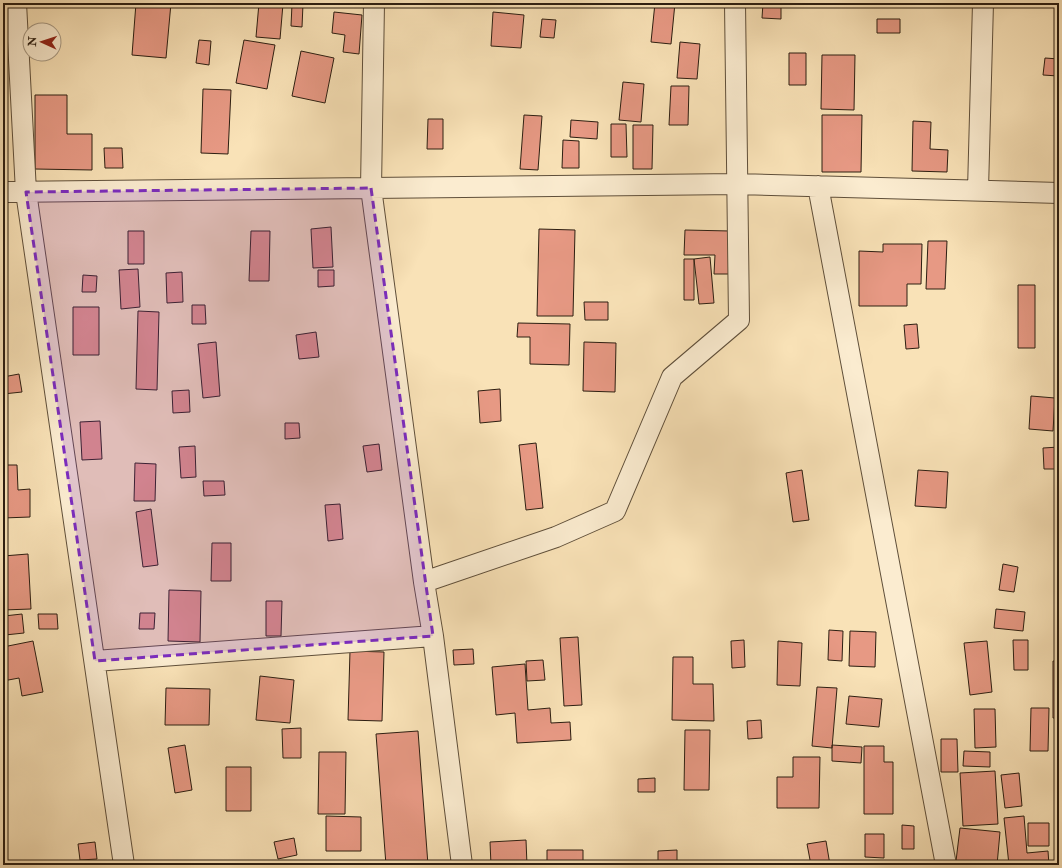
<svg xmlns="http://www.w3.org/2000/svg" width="1062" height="868" viewBox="0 0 1062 868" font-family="'IM FELL Double Pica',serif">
	<rect width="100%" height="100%" fill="#f9e2b7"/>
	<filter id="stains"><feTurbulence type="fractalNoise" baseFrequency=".005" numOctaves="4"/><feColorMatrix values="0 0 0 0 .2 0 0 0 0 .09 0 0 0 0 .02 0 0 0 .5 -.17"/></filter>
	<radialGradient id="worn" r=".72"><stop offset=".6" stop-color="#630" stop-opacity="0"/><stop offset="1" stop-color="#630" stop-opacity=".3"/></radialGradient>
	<!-- building -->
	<path fill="#e79984" stroke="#2c1e11" d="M 136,3 L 171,3 L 166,58 L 132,55 Z
		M 259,3 L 283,4 L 280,39 L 256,37 Z
		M 458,3 L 474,3 L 473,7 L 458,4 Z
		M 655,3 L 675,3 L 671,44 L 651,42 Z
		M 763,3 L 781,3 L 781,19 L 762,18 Z
		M 292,4 L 303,4 L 302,27 L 291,26 Z
		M 334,12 L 362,15 L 359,54 L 343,52 L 345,35 L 332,33 Z
		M 493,12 L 524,15 L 521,48 L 491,46 Z
		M 542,19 L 556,20 L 554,38 L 540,37 Z
		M 877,19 L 900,19 L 900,33 L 877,33 Z
		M 199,40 L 211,41 L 209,65 L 196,63 Z
		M 244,40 L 275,45 L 267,89 L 236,83 Z
		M 680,42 L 700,44 L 697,79 L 677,78 Z
		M 301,51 L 334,58 L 325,103 L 292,96 Z
		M 789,53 L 806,53 L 806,85 L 789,85 Z
		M 822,55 L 855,55 L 854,110 L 821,109 Z
		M 1045,58 L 1059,59 L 1058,76 L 1043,75 Z
		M 623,82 L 644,84 L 641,122 L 619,120 Z
		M 671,86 L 689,86 L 688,125 L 669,125 Z
		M 203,89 L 231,90 L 228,154 L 201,153 Z
		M 35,95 L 67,95 L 67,134 L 92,134 L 92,170 L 35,169 Z
		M 524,115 L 542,116 L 538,170 L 520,169 Z
		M 822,115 L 862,115 L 861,172 L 822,172 Z
		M 428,119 L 443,119 L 443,149 L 427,149 Z
		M 571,120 L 598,122 L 597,139 L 570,137 Z
		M 913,121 L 931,122 L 930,149 L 948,150 L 947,172 L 912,171 Z
		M 611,124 L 626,124 L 627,157 L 611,157 Z
		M 633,125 L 653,125 L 652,169 L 633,169 Z
		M 563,140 L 579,141 L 579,168 L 562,168 Z
		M 104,148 L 122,148 L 123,168 L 105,168 Z
		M 331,227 L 333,267 L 313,268 L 311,229 Z
		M 539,229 L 575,230 L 573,316 L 537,316 Z
		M 685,230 L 730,231 L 729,274 L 714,274 L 715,255 L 684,255 Z
		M 128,231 L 144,231 L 144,264 L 128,264 Z
		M 251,231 L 270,231 L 269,281 L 249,281 Z
		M 928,241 L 947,241 L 945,289 L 926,289 Z
		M 883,244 L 922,244 L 921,284 L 907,284 L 907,306 L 859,306 L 859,251 L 883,252 Z
		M 710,257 L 714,303 L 699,304 L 694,259 Z
		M 684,259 L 694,259 L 694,300 L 684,300 Z
		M 3,262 L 6,300 L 3,300 Z
		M 138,269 L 140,307 L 121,309 L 119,270 Z
		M 318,270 L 334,270 L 334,286 L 318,287 Z
		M 182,272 L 183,302 L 167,303 L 166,273 Z
		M 83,275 L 97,276 L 96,292 L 82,292 Z
		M 1018,285 L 1035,285 L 1035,348 L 1018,348 Z
		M 584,302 L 608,302 L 608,320 L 585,320 Z
		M 192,305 L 205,305 L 206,324 L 192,324 Z
		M 73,307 L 99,307 L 99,355 L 73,355 Z
		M 138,311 L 159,312 L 157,390 L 136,389 Z
		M 518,323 L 570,324 L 569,365 L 530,364 L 530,337 L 517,337 Z
		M 917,324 L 919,348 L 906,349 L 904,325 Z
		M 316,332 L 319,357 L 299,359 L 296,335 Z
		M 216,342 L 220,396 L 203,398 L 198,344 Z
		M 584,342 L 616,343 L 615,392 L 583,391 Z
		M 19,374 L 22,392 L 3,394 L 3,377 Z
		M 500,389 L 501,421 L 480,423 L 478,391 Z
		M 189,390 L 190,412 L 173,413 L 172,391 Z
		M 1031,396 L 1055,398 L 1053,431 L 1029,429 Z
		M 100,421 L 102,459 L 82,460 L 80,422 Z
		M 285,423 L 299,423 L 300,438 L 285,439 Z
		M 536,443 L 543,508 L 526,510 L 519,445 Z
		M 379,444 L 382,470 L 367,472 L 363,446 Z
		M 195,446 L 196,477 L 181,478 L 179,447 Z
		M 1059,447 L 1059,469 L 1044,469 L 1043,448 Z
		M 135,463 L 156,464 L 155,501 L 134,501 Z
		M 3,465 L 17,465 L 18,490 L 30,489 L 30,517 L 3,518 Z
		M 802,470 L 809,520 L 793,522 L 786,473 Z
		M 918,470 L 948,472 L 946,508 L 915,506 Z
		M 203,481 L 224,481 L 225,495 L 204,496 Z
		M 340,504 L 343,539 L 328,541 L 325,505 Z
		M 151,509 L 158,565 L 143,567 L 136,512 Z
		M 212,543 L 231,543 L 231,581 L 211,581 Z
		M 28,554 L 31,609 L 3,610 L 3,556 Z
		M 1003,564 L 1018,567 L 1014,592 L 999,590 Z
		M 169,590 L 201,591 L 200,642 L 168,641 Z
		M 266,601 L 282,601 L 281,636 L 266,636 Z
		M 996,609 L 1025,612 L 1023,631 L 994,628 Z
		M 140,613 L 155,613 L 154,629 L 139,629 Z
		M 22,614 L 24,633 L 5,635 L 4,616 Z
		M 38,614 L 57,614 L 58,629 L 39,629 Z
		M 829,630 L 843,631 L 842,661 L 828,660 Z
		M 850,631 L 876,632 L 875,667 L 849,666 Z
		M 578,637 L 582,705 L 564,706 L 560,638 Z
		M 744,640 L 745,667 L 732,668 L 731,641 Z
		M 1013,640 L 1028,640 L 1028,670 L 1014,670 Z
		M 33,641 L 43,692 L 22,696 L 19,678 L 3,681 L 3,647 Z
		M 778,641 L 802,643 L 800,686 L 777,685 Z
		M 987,641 L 992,692 L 970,695 L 964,643 Z
		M 473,649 L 474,664 L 454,665 L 453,650 Z
		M 350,651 L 384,652 L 382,721 L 348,720 Z
		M 673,657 L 693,657 L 693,684 L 713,684 L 714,721 L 672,720 Z
		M 543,660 L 545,680 L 527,681 L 526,661 Z
		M 1053,661 L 1059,661 L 1059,718 L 1053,718 Z
		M 525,664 L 528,710 L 550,708 L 551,723 L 570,722 L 571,740 L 517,743 L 515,713 L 496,715 L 492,667 Z
		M 260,676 L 294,680 L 290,723 L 256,720 Z
		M 817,687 L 837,688 L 832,748 L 812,746 Z
		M 166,688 L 210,689 L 209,725 L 165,725 Z
		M 849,696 L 882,699 L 879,727 L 846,724 Z
		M 1031,708 L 1049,708 L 1048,751 L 1030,751 Z
		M 974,709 L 995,709 L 996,747 L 975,748 Z
		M 761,720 L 762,738 L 748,739 L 747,721 Z
		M 301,728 L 301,758 L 283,758 L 282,729 Z
		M 685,730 L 710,730 L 709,790 L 684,790 Z
		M 418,731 L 428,865 L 386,865 L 376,734 Z
		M 941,739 L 957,739 L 958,772 L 941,772 Z
		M 185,745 L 192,790 L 175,793 L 168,748 Z
		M 832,745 L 862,747 L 861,763 L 832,761 Z
		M 864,746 L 884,746 L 884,762 L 893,762 L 893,814 L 864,814 Z
		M 964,751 L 990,752 L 990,767 L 963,766 Z
		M 319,752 L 346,752 L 345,814 L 318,814 Z
		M 793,757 L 820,757 L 819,808 L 777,808 L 777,777 L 793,777 Z
		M 226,767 L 251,767 L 251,811 L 226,811 Z
		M 995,771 L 998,824 L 963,826 L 960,773 Z
		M 1019,773 L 1022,806 L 1005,808 L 1001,775 Z
		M 655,778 L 655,792 L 638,792 L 638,779 Z
		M 326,816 L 361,817 L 361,851 L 326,851 Z
		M 1024,816 L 1027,853 L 1048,851 L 1049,865 L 1009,865 L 1004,818 Z
		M 1028,823 L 1049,823 L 1049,846 L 1028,846 Z
		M 902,825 L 914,826 L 914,849 L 902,849 Z
		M 960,828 L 1000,832 L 997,865 L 977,865 L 977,863 L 956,861 Z
		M 865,834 L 884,834 L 884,858 L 865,857 Z
		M 294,838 L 297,855 L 278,859 L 274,842 Z
		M 526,840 L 527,865 L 491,865 L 490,842 Z
		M 826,841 L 830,865 L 811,865 L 807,844 Z
		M 95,842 L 97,859 L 80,860 L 78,844 Z
		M 547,850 L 583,850 L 583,865 L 547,865 Z
		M 677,850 L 677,865 L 658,865 L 658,851 Z"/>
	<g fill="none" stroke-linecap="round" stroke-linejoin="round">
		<!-- minor casing -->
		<g stroke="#5f4f3a" stroke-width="22">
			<path id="minor" d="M 16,3 L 26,192 L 124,865
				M 374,3 L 371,188 L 424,582 L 433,636 L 462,865
				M 818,186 L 946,865
				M 978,190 L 983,3
				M 3,192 L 737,184 L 1059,193
				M 424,582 L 556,537 L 615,511 L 672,377 L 739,320 L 735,3
				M 95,661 L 433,636"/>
		</g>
		<!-- minor -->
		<use href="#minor" stroke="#fbecd0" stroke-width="20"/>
	</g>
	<!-- marked area -->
	<path fill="#7b2cbf" fill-opacity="0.2" stroke="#7b2cbf" stroke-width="3" stroke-dasharray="8 5" stroke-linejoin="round" d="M 371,188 L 433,636 L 95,661 L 26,192 Z"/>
	<!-- margin -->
	<rect width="1062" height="868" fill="none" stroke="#f9e2b7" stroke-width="16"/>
	<rect x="4" y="4" width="1054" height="860" fill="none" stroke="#2c1e11" stroke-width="2"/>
	<rect x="8" y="8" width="1046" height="852" fill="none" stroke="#2c1e11"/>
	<!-- north arrow -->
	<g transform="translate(42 42) rotate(273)"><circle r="19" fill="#fbecd0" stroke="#a89a84"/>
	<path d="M0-3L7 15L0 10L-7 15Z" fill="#8f2418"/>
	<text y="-6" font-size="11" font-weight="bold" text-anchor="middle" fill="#2c1e11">N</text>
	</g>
	<rect width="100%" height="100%" filter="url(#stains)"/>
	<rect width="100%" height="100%" fill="url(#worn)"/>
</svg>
